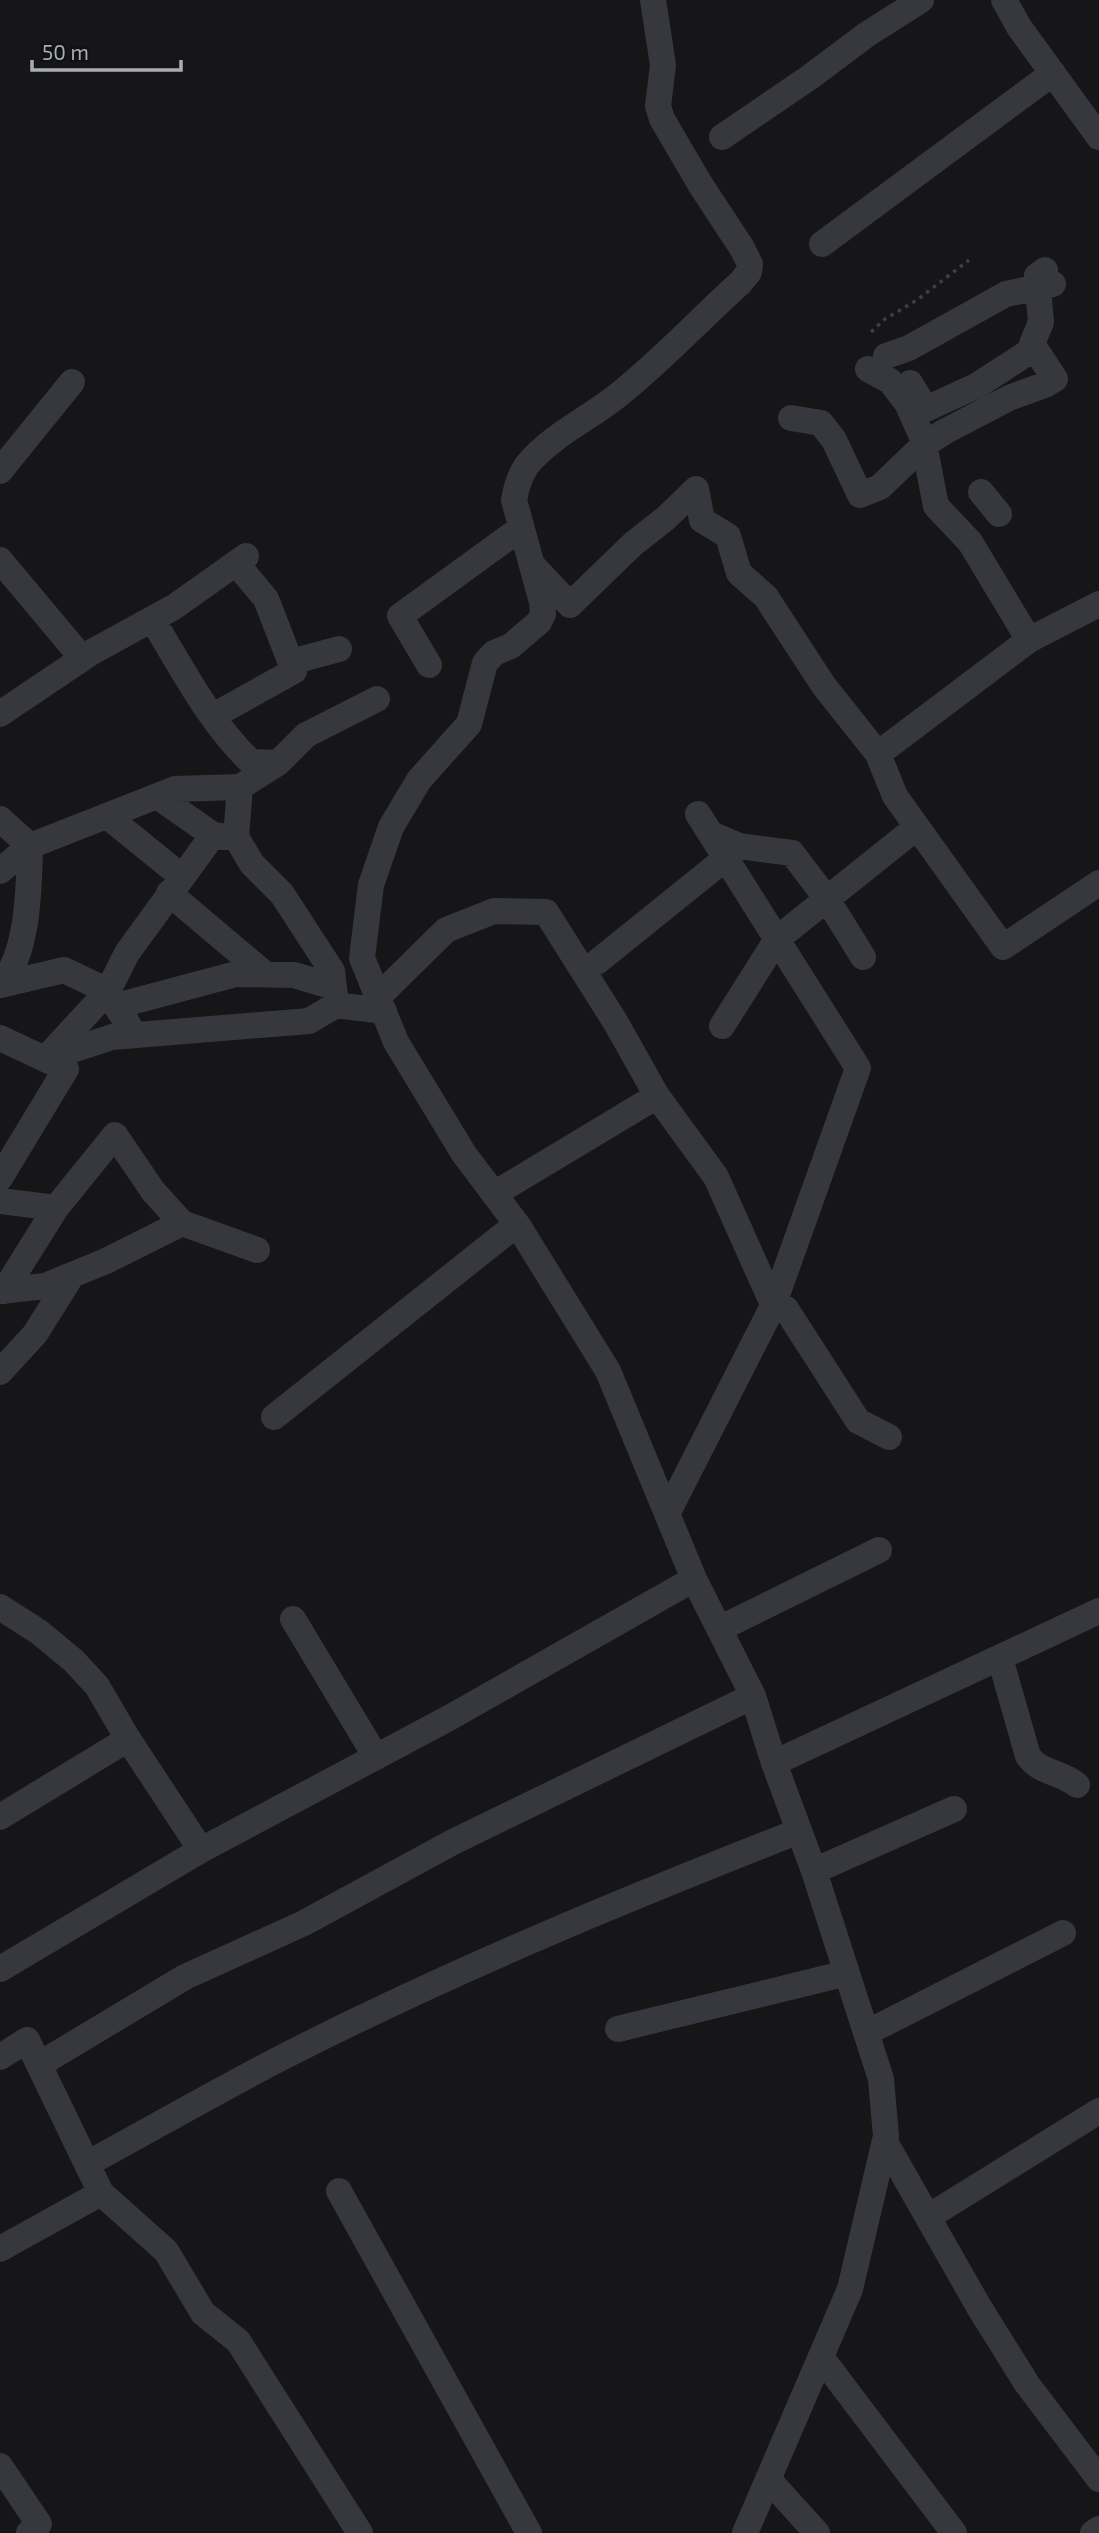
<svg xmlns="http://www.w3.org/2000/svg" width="1099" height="2533" viewBox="0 0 1099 2533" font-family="'Exo 2',sans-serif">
	<rect width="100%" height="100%" fill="#161618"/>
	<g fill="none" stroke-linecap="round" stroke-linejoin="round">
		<!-- path -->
		<path stroke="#3d3f44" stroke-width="3.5" stroke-dasharray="3.5 5" stroke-linecap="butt" d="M 871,332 L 885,319 L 917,300 L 969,260"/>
		<!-- minor -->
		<path stroke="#37383d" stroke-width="26" d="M 653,0 L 663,65 L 658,106 L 662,119 L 700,184 L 742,248 L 750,264 L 749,272 L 740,283 C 699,320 660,362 617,396 C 587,420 552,435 527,465 C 520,475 516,488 514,500 L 542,602 L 543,614 L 539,622 L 511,646 L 494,653 L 485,663 L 469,724 L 419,780 L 391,827 L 371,885 L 362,958 L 396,1042 L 464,1154 L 519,1227 L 608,1371 L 694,1579 L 753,1696 L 774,1763 L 814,1871 L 881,2079 L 886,2136 L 850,2289 L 745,2533
			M 1004,0 L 1019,27 L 1099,137
			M 722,137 L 810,77 L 866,35 L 921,0
			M 822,244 L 1053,73
			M 886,356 L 909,348 L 1006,294 L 1053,284
			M 868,369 L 890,381 L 907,403 L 923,439 L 936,506 L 970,542 L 1029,640 L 1099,604
			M 910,383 L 926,409 L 978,385 L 1035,348
			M 791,418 L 821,423 L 834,440 L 860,495 L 880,487 L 924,445 L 944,432 L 1009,398 L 1047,384 L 1055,379 L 1032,344 L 1041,322 L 1037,276 L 1045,270
			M 0,471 L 72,382
			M 696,489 L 702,520 L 728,536 L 739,573 L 766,597 L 824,686 L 878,754 L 1029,640
			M 981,492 L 999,514
			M 0,560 L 82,658
			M 535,568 L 570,605 L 633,544 L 666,518 L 696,489
			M 152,619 C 182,668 209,722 251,762 L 278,763 L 306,735 L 377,699
			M 291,662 L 339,649
			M 429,665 L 400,616 L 521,528
			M 0,714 L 92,652 L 174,607 L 246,556
			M 213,716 L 294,671 L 266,599 L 236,563
			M 878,754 L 895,796 L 1003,947 L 1099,883
			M 240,787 L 236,837 L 252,864 L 282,894 L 332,971 L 336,1005 L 384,1011
			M 157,796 L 213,835 L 228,837
			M 107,816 L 181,876
			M 0,819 L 30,846 L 175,789 L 240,787 L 278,763
			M 711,834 L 739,846 L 792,853 L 827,899 L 863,957
			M 0,871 L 30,846
			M 169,893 L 265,974
			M 597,962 L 726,858
			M 0,985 C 29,955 29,885 30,846
			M 0,985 L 64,970 L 108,991
			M 378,997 L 446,930 L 494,911 L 546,912 L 616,1023 L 657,1096 L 716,1177 L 771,1300 L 786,1309 L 858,1421 L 889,1437
			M 722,1026 L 777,939 L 917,827
			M 135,1035 L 116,1006 L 236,974 L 294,975 L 334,987
			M 0,1038 L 66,1069 L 0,1178
			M 47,1057 L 108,991 L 127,953 L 213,835
			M 45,1059 L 112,1037 L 309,1021 L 336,1005
			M 494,1194 L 657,1096
			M 0,1201 L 56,1208
			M 0,1291 L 45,1286 L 106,1261 L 182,1223 L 257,1250
			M 4,1291 L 56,1208 L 115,1135 L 153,1191 L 182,1223
			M 0,1372 L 35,1334 L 72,1275
			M 274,1417 L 517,1224
			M 667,1514 L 773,1306 L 858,1068 L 698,814
			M 0,1607 L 39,1632 L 74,1661 L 97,1686 L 128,1739 L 201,1850
			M 293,1619 L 376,1757
			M 719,1629 L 879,1550
			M 1000,1658 L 1028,1756 C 1041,1774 1060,1771 1077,1785
			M 774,1763 L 1099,1611
			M 0,1817 L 128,1739
			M 814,1871 L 954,1809
			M 0,1969 L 201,1850 L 449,1718 L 694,1579
			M 618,2029 L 847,1973
			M 866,2033 L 1063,1933
			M 0,2057 L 27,2040 L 101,2193 L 166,2251 L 203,2313 L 238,2341 L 360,2533
			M 40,2064 L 185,1977 L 304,1923 L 453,1842 L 753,1696
			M 885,2142 L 979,2307 L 1027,2384 L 1099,2479
			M 87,2164 C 153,2128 217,2091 283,2057 C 451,1971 624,1900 799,1831
			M 339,2191 L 529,2533
			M 928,2217 L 1099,2111
			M 0,2249 L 101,2193
			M 821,2357 L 954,2533
			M 0,2466 L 39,2524 L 29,2533
			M 768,2479 L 817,2533
			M 1093,2533 L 1099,2529"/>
	</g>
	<!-- scale -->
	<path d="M32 60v10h149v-10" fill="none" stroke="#a8adb8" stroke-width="3.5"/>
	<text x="42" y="60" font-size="21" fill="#a8adb8" stroke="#111113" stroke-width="5" paint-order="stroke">50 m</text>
</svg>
